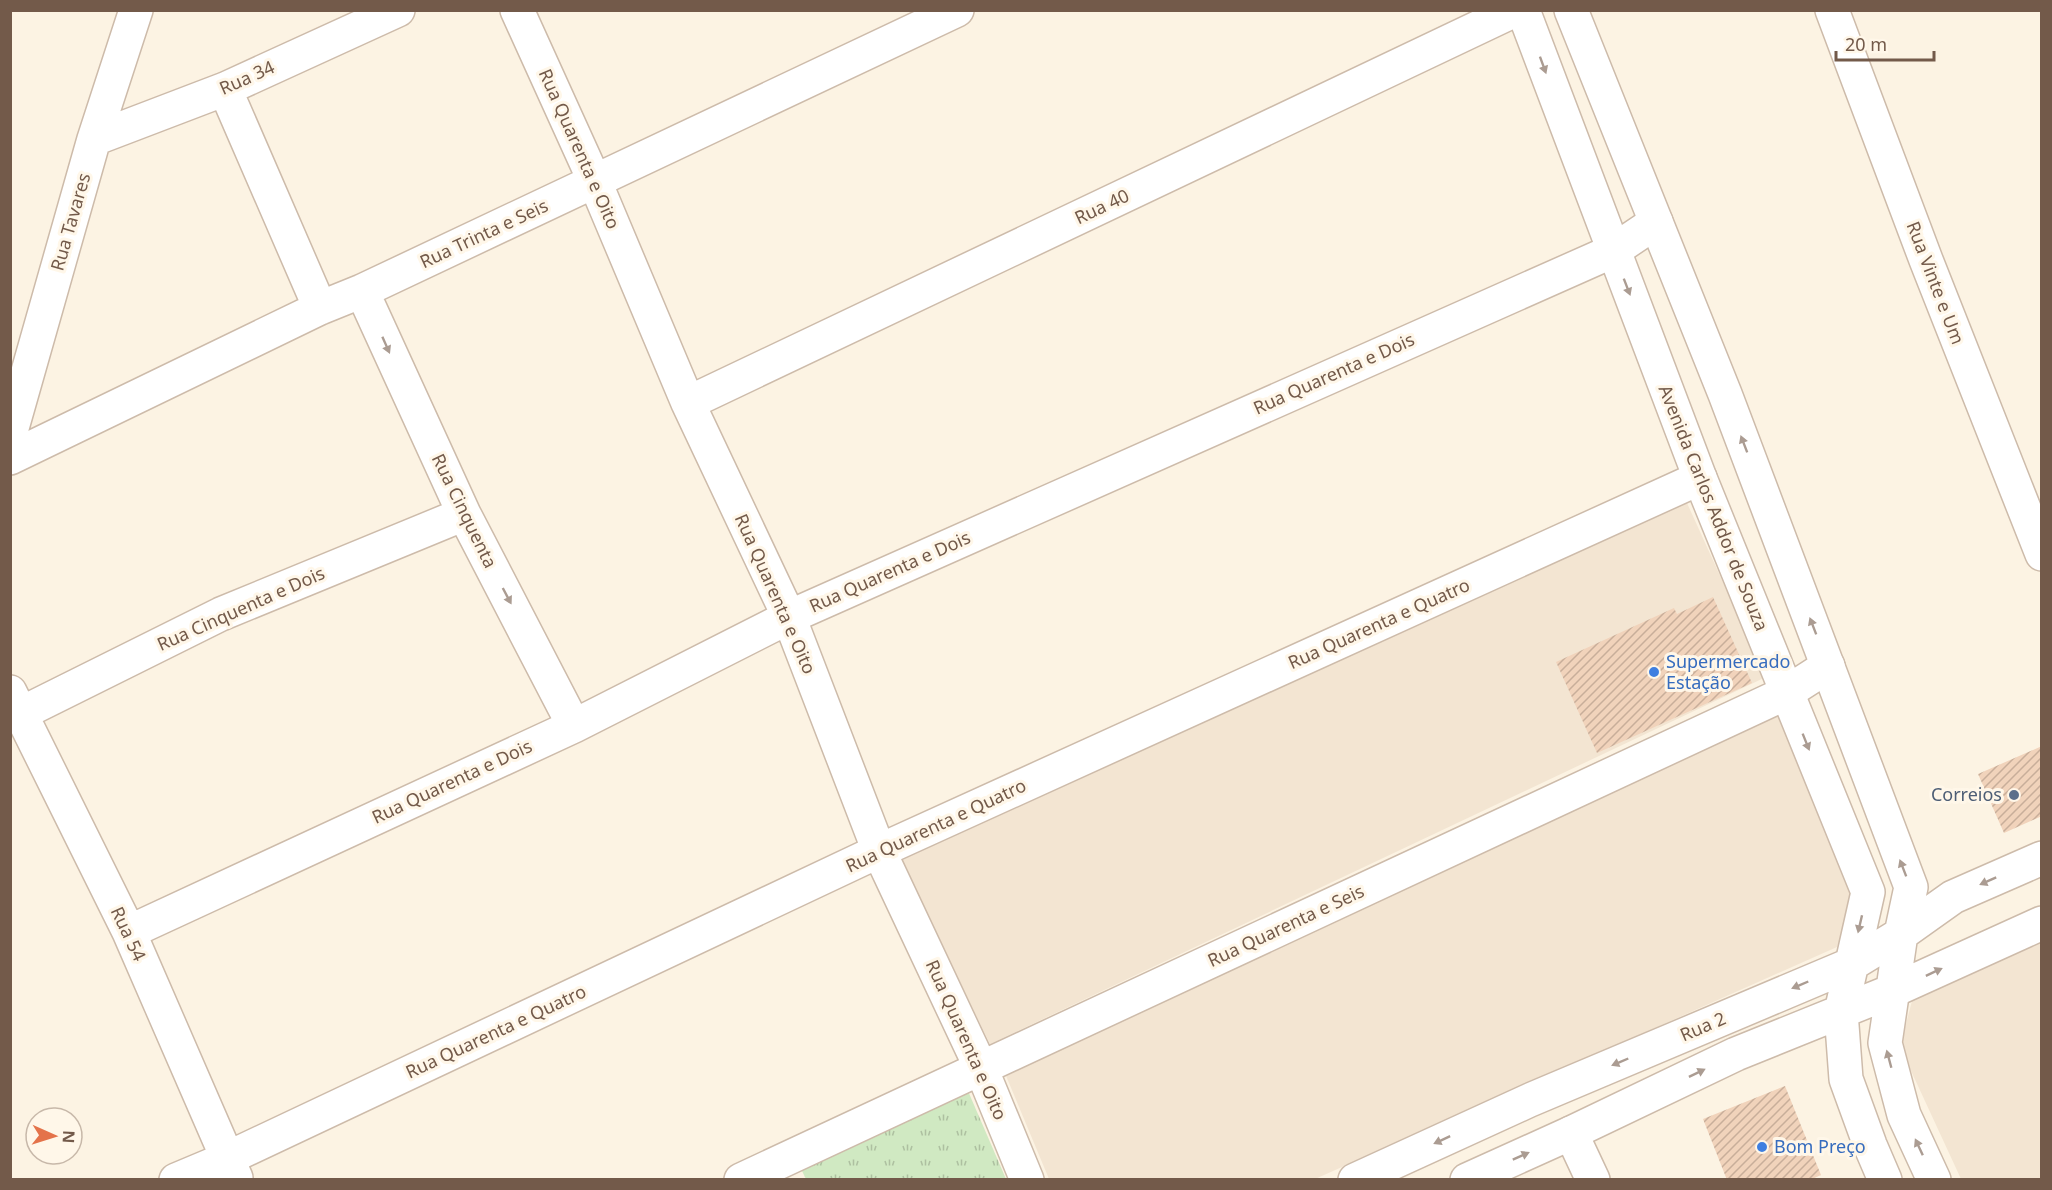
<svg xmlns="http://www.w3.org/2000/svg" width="2052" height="1190" viewBox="0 0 2052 1190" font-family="'Noto Sans',sans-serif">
	<defs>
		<pattern id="grass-tufts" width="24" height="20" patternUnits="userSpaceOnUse" patternTransform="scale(1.5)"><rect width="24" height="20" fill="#d0e9c2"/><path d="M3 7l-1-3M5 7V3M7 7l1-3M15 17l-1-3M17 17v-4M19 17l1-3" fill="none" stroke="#adc0a0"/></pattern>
		<pattern id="building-hatch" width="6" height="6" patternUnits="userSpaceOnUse" patternTransform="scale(1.5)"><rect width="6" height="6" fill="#f1d3bb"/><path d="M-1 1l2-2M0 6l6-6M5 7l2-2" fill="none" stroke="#c8ae9a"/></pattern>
	</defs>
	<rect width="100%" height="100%" fill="#fcf3e3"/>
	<!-- residential -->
	<path fill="#f3e5d2" d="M 1687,503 L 1766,677 L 990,1044 L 898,856 Z
		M 1780,714 L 1854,899 L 1837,947 L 1315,1179 L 1049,1179 L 1004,1071 Z
		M 2041,940 L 2041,1179 L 1961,1179 L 1900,1047 L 1913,997 Z"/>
	<!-- grass -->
	<path fill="url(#grass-tufts)" d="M 968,1091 L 1006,1179 L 806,1179 L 801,1169 Z"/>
	<!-- building -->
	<path fill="url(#building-hatch)" d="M 1713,597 L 1752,683 L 1597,753 L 1556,662 L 1674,608 L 1677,614 Z
		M 2042,746 L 2042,816 L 2004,833 L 1978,774 Z
		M 1785,1086 L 1821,1175 L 1810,1180 L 1727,1180 L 1703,1119 Z"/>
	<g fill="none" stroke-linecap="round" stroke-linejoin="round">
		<!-- minor casing -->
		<g stroke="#cdbbaa" stroke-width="36">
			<path id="minor" d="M 517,10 L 595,182 L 688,403 L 789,617 L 879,851 L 981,1068 L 1027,1180
				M 1832,10 L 1926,260 L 2042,554
				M 225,89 L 320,308
				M 94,139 L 225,89 L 398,10
				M 362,291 L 464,514 L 574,726
				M 688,403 L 1515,10
				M 10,435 L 94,139 L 136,10
				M 10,458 L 320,308 L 362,291 L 957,10
				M 10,692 L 129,932 L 236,1178
				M 22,713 L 221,614 L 464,514
				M 129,932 L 574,726 L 789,617 L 1613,251 L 1656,222
				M 1571,1133 L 1593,1180
				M 176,1180 L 226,1159 L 879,851 L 1700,478
				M 741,1180 L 1786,693 L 1828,666"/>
		</g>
		<!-- tertiary casing -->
		<g stroke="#cdbbaa" stroke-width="36">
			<path id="tertiary" d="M 1523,10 L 1700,478 L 1868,892 L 1841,1012 L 1846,1079 L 1870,1145 L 1885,1180
				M 1571,10 L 1725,394 L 1911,887 L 1901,934 L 1885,1043 L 1904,1115 L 1934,1180
				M 1355,1180 L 1530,1100 L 1852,964 L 1901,934 L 1953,897 L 2042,858
				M 1467,1180 L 1571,1133 L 1736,1054 L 1892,991 L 2042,923"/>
		</g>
		<!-- minor -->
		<use href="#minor" stroke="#fff" stroke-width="33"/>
		<!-- tertiary -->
		<use href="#tertiary" stroke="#fff" stroke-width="33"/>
	</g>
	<!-- one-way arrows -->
	<defs><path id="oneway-solid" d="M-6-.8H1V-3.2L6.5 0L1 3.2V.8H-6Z" transform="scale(1.5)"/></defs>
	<g fill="#ab9c92">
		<use href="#oneway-solid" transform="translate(1543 65) rotate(70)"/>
		<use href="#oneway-solid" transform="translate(1627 287) rotate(69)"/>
		<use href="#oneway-solid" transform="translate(386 345) rotate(66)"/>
		<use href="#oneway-solid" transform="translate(1744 444) rotate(-111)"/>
		<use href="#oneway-solid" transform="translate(507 596) rotate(62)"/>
		<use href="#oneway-solid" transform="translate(1813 626) rotate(-111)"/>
		<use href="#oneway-solid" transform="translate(1806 742) rotate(68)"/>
		<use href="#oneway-solid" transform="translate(1903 868) rotate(-111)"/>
		<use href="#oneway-solid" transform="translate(1988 881) rotate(156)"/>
		<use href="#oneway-solid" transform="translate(1860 924) rotate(103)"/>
		<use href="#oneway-solid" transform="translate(1934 972) rotate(-25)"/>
		<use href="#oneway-solid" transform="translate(1800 985) rotate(157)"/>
		<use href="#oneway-solid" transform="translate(1889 1059) rotate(-105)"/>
		<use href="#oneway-solid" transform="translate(1620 1062) rotate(157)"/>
		<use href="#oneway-solid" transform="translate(1697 1073) rotate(-26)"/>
		<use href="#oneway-solid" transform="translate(1442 1140) rotate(155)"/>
		<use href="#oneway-solid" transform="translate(1919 1147) rotate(-115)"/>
		<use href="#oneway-solid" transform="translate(1521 1156) rotate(-24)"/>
	</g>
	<!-- markers -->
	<g fill="#3f7fe0" stroke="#fff7e9" stroke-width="2">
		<circle cx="1654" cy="672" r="6"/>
		<circle cx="1762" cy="1147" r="6"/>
	</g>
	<circle fill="#5c6f8a" stroke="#fff7e9" stroke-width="2" cx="2014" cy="795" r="6"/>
	<g text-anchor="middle" stroke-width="6" stroke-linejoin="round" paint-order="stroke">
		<!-- street labels -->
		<g font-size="18" fill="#735a4a" stroke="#fff7e9">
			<text transform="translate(247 78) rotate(-24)" y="6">Rua 34</text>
			<text transform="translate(579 149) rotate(66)" y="6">Rua Quarenta e Oito</text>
			<text transform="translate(1102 207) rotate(-25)" y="6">Rua 40</text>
			<text transform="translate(71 222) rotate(-74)" y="6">Rua Tavares</text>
			<text transform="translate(484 234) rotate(-25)" y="6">Rua Trinta e Seis</text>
			<text transform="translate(1935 283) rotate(69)" y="6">Rua Vinte e Um</text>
			<text transform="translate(1334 374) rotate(-24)" y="6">Rua Quarenta e Dois</text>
			<text transform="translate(1713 508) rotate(68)" y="6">Avenida Carlos Addor de Souza</text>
			<text transform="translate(464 511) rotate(64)" y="6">Rua Cinquenta</text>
			<text transform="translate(890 572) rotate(-24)" y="6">Rua Quarenta e Dois</text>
			<text transform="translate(775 594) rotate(66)" y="6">Rua Quarenta e Oito</text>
			<text transform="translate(241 609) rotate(-24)" y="6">Rua Cinquenta e Dois</text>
			<text transform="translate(1379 624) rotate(-24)" y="6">Rua Quarenta e Quatro</text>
			<text transform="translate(452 782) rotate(-25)" y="6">Rua Quarenta e Dois</text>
			<text transform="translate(936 826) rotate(-25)" y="6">Rua Quarenta e Quatro</text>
			<text transform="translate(1286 926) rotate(-25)" y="6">Rua Quarenta e Seis</text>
			<text transform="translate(128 934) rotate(65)" y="6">Rua 54</text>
			<text transform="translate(1703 1027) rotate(-23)" y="6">Rua 2</text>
			<text transform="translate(496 1032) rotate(-25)" y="6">Rua Quarenta e Quatro</text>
			<text transform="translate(966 1040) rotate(66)" y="6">Rua Quarenta e Oito</text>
		</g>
		<!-- shop labels -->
		<g font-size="18" fill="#366cbe" stroke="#fff7e9" text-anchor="start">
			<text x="1666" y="668">Supermercado<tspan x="1666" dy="21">Estação</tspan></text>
			<text x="1774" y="1153">Bom Preço</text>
		</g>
		<!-- service labels -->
		<g font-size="18" fill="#4e5e75" stroke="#fff7e9" text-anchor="end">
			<text x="2002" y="801">Correios</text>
		</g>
	</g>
	<!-- border -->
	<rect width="2052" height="1190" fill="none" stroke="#735a4a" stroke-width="24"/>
	<!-- north arrow -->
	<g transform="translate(54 1136) rotate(93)"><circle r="28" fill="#fff7e9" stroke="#c7b8a9" stroke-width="1.5"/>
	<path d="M0-4.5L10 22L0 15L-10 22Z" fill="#e4734a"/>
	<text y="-9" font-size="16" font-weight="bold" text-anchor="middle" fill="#735a4a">N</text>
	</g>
	<!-- scale -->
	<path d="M1836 51v9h98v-9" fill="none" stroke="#735a4a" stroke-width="3"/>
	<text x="1845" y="51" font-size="18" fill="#735a4a" stroke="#fff7e9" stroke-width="4.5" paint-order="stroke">20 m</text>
</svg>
